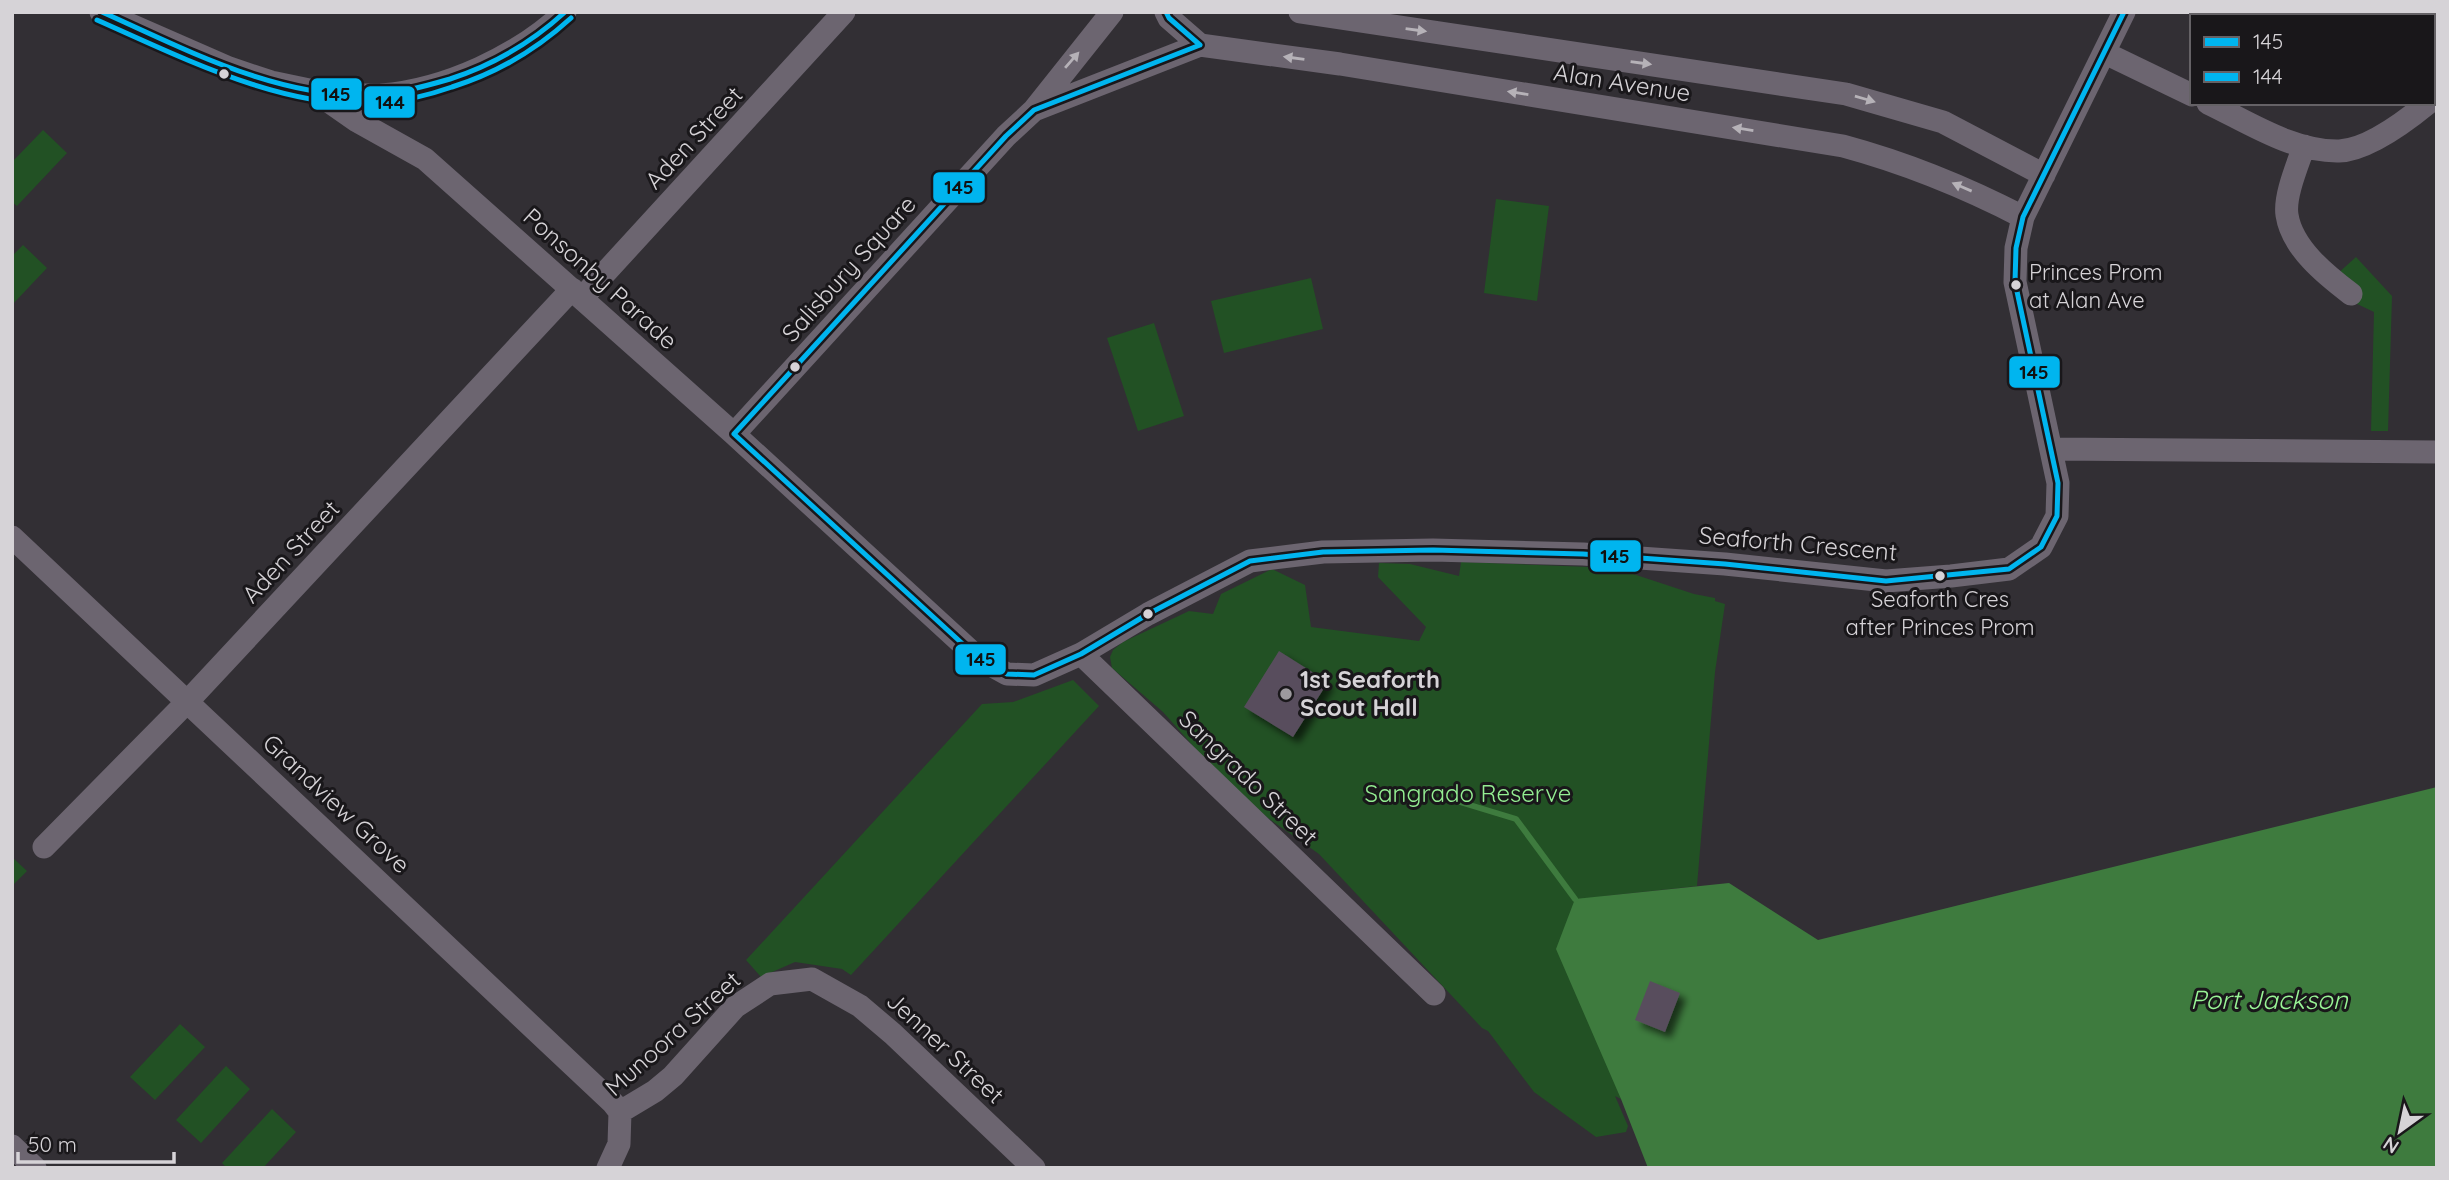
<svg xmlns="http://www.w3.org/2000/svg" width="2449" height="1180" viewBox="0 0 2449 1180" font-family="Quicksand,sans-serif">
	<defs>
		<filter id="shadow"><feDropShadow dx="6" dy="6" stdDeviation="3.5" flood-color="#0009"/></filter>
	</defs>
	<rect width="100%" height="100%" fill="#322f34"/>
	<!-- green -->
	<path fill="#225124" d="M 43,130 L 67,153 L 17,206 L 12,202 L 12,162 Z
		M 1496,199 L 1549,206 L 1537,301 L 1484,293 Z
		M 23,245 L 47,268 L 12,305 L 12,256 Z
		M 2356,257 L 2392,296 L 2388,431 L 2371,431 L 2374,312 L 2355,303 L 2336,275 Z
		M 1311,278 L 1323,329 L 1224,353 L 1211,301 Z
		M 1154,323 L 1184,416 L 1138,431 L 1107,338 Z
		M 1461,562 L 1615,568 L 1694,594 L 1715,598 L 1715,601 L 1725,604 L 1715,672 L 1697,886 L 1605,896 L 1574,903 L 1621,1099 L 1615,1096 L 1628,1126 L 1626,1132 L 1596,1137 L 1534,1092 L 1488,1031 L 1482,1028 L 1319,854 L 1268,818 L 1218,774 L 1163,712 L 1112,668 L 1110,657 L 1113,650 L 1123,642 L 1189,611 L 1213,614 L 1221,594 L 1272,569 L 1305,585 L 1311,627 L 1419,641 L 1426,627 L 1378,577 L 1379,563 L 1410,564 L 1459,576 Z
		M 1073,680 L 1099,706 L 851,975 L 842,969 L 795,962 L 761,977 L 746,960 L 982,704 L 1013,702 Z
		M 12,857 L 27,871 L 12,886 Z
		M 180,1024 L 205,1047 L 155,1100 L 130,1077 Z
		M 226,1066 L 250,1089 L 201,1143 L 176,1120 Z
		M 272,1109 L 296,1132 L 263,1168 L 227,1168 L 222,1163 Z"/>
	<!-- water -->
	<path fill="#3e7b3e" d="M 2437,787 L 2437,1168 L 1648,1168 L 1621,1099 L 1556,949 L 1575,899 L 1729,883 L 1818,940 Z"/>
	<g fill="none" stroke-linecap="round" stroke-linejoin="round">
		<!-- stream -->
		<path stroke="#3e7b3e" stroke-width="6" d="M 1460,802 L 1516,819 L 1575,899"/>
	</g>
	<!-- building -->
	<path fill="#584d5d" filter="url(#shadow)" d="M 1279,651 L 1328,682 L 1293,737 L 1244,707 Z
		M 1650,981 L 1680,993 L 1665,1032 L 1635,1020 Z"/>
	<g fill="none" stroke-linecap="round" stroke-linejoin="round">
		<!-- minor -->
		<path stroke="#6c6570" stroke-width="23" d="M 101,12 L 229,68 L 271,82 L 314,91 L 357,121 L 425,159 L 734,434 L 978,658 L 1007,674 L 1034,675 L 1081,654 L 1148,614 L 1250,561 L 1323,552 L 1433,550 L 1583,554 L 1725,564 L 1886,581 L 1951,576 L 2009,569 L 2041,547 L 2057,516 L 2058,483 L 2015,282 L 2016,248 L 2023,217 L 2124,12
			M 1166,12 L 1169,18 L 1200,45
			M 1300,12 L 1846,94 L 1943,122 L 2044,175
			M 2105,53 L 2192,95
			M 317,91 C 338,93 360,96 381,95 C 445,90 519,56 565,12
			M 2208,103 C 2248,122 2293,152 2339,151 C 2368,150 2406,121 2428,103
			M 1034,110 L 1200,45 L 1340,64 L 1843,146 C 1906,163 1965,187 2023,217
			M 2304,146 C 2298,164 2284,196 2287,215 C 2292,248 2326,275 2351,294
			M 582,298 L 844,12
			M 734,434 L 1006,136 L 1034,110 L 1112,12
			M 2051,449 L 2437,452
			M 12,537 L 613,1103 L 620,1112
			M 1081,654 L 1434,994
			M 44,847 L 188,701 L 572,289
			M 12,1146 L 35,1168
			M 608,1168 L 619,1144 L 620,1112 L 655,1091 L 673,1076 L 735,1007 L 770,984 L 812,979 L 860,1006 L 893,1034 L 1034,1168"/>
		<!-- bus-1 casing -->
		<g stroke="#19171a" stroke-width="10">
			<path id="bus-1" d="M 102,12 C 187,50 280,100 377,95 C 401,93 426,86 450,79 C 493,65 531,43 565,12
				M 1166,12 L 1169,18 L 1200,45 L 1034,110 L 1006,136 L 734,434 L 978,658 L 1007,674 L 1034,675 L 1081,654 L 1148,614 L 1250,561 L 1323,552 L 1433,550 L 1583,554 L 1725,564 L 1886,581 L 2009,569 L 2041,547 L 2057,516 L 2058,483 L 2015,282 L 2016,248 L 2023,217 L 2124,12"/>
		</g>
		<!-- bus-2 casing -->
		<g stroke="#19171a" stroke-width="10">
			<path id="bus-2" d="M 97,20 C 181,57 286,111 380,103 C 405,101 429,95 452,87 C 497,73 536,50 571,18"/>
		</g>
		<!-- bus-1 -->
		<use href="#bus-1" stroke="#00b5ef" stroke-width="5"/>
		<!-- bus-2 -->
		<use href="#bus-2" stroke="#00b5ef" stroke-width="5"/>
	</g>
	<!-- one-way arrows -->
	<defs><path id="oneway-solid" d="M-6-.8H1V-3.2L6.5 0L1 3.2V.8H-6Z" transform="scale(1.75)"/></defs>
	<g fill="#b6b2b8">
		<use href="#oneway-solid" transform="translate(1416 30) rotate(8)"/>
		<use href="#oneway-solid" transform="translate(1294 58) rotate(-172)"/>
		<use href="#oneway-solid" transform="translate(1072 60) rotate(-49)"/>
		<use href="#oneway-solid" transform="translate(1641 63) rotate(8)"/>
		<use href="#oneway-solid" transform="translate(1518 93) rotate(-171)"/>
		<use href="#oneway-solid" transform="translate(1865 99) rotate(16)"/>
		<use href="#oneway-solid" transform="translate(1743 129) rotate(-171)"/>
		<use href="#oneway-solid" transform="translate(1962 187) rotate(-157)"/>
	</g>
	<!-- markers -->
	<g fill="#d6d3d7" stroke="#19171a" stroke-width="2.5">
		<circle cx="224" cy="74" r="6"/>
		<circle cx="2016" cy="285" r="6"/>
		<circle cx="795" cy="367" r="6"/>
		<circle cx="1940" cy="576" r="6"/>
		<circle cx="1148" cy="614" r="6"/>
	</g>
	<circle fill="#9d9a9e" stroke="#19171a" stroke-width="2.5" cx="1286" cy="694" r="7"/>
	<g text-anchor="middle" stroke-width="6" stroke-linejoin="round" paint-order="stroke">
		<!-- bus labels -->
		<g font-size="22" fill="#d6d3d7" stroke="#19171a" text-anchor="start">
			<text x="2029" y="280">Princes Prom<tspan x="2029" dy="28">at Alan Ave</tspan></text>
			<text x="1940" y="607" text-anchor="middle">Seaforth Cres<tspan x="1940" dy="28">after Princes Prom</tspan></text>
		</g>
		<!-- street labels -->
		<g font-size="24" fill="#d6d3d7" stroke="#19171a">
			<text transform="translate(1622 83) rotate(9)" y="8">Alan Avenue</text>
			<text transform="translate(694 138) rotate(-47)" y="8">Aden Street</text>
			<text transform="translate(849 269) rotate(-48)" y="8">Salisbury Square</text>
			<text transform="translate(600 279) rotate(42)" y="8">Ponsonby Parade</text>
			<text transform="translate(1798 544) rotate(5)" y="8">Seaforth Crescent</text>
			<text transform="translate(291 552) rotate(-47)" y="8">Aden Street</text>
			<text transform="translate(1248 778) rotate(44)" y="8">Sangrado Street</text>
			<text transform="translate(336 804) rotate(43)" y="8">Grandview Grove</text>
			<text transform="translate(673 1034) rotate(-42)" y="8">Munoora Street</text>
			<text transform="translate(945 1048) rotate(43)" y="8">Jenner Street</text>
		</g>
		<!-- poi labels -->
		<g font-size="24" font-weight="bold" fill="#d6d3d7" stroke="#19171a" text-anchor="start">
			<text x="1300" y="688">1st Seaforth<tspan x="1300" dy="28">Scout Hall</tspan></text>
		</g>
		<!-- park labels -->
		<g font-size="24" fill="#94ee92" stroke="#19171a">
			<text x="1468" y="802">Sangrado Reserve</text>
		</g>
		<!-- water labels -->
		<g font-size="26" font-style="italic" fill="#99f496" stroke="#19171a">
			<text x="2269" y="1009">Port Jackson</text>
		</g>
	</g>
	<g stroke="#19171a" stroke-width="2.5">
		<rect x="310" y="77" width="53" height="34" rx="7" fill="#00b5ef"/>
		<rect x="363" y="85" width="53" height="34" rx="7" fill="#00b5ef"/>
		<rect x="932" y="171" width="54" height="33" rx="7" fill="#00b5ef"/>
		<rect x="2008" y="355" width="53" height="34" rx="7" fill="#00b5ef"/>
		<rect x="1589" y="539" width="53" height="34" rx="7" fill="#00b5ef"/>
		<rect x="954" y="643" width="53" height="33" rx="7" fill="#00b5ef"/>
	</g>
	<g font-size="19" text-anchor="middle" font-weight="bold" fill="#111">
		<text x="336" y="101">145</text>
		<text x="390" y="109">144</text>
		<text x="959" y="194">145</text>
		<text x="2034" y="379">145</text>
		<text x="1615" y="563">145</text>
		<text x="981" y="666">145</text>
	</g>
	<!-- border -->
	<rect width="2449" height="1180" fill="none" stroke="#d6d3d7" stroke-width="28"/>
	<!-- legend -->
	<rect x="2190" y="14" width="245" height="91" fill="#19171a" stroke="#656266" stroke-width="2"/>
	<rect x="2204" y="37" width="35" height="10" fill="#00b5ef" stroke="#656266" stroke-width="2"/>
	<text x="2253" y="49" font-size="21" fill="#d6d3d7">145</text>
	<rect x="2204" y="72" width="35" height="10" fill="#00b5ef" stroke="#656266" stroke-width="2"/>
	<text x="2253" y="84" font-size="21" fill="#d6d3d7">144</text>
	<!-- north arrow -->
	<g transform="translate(2400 1131) rotate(213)" stroke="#19171a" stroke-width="5" paint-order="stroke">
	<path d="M0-5L12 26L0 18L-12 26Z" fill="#d6d3d7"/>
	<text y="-10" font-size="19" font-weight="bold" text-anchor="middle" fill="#d6d3d7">N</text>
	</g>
	<!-- scale -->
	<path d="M18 1152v10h156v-10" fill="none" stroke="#d6d3d7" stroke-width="3.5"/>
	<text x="28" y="1152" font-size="21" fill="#d6d3d7" stroke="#19171a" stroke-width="5" paint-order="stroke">50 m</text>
</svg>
